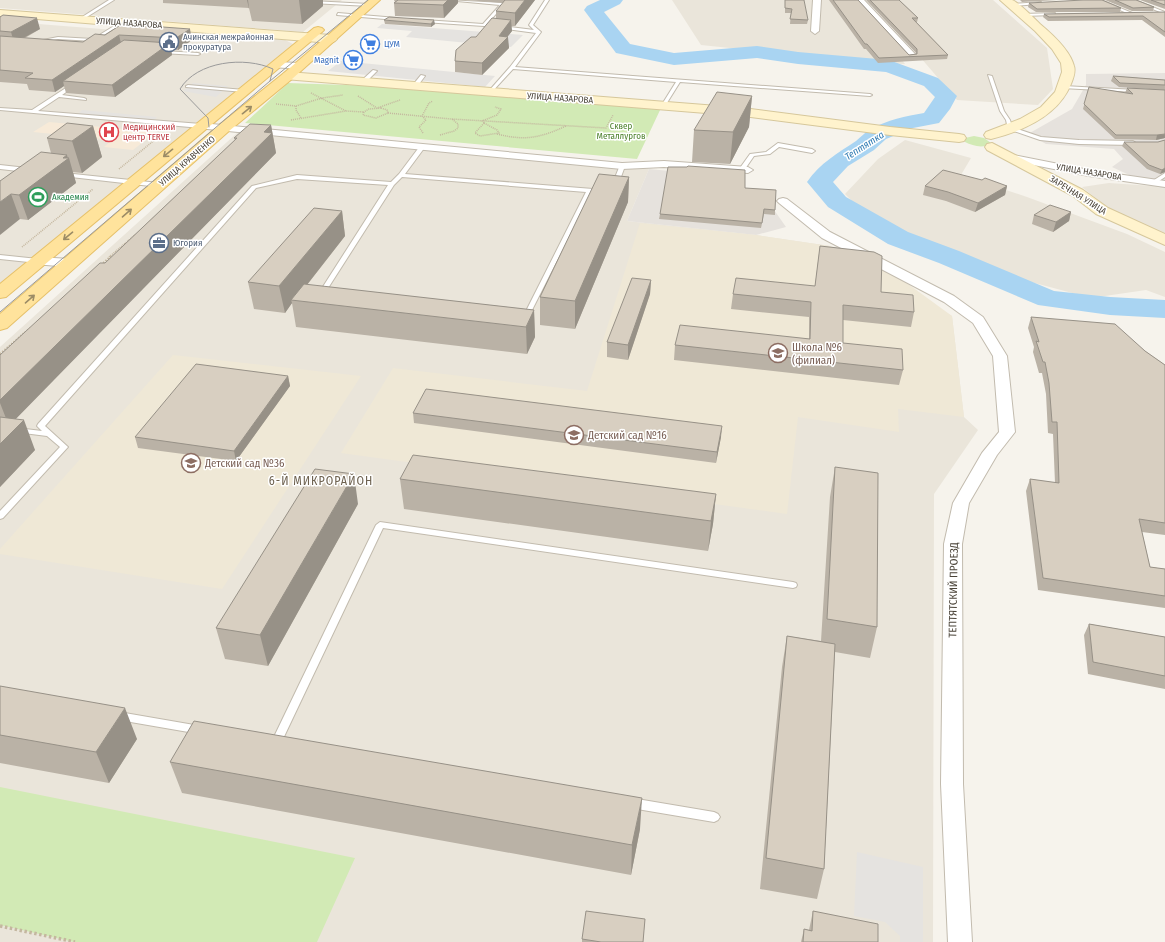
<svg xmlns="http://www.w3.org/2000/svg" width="1165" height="942" viewBox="0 0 1165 942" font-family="'Fira Sans Condensed',sans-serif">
	<rect width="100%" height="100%" fill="#f6f3ec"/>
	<!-- residential -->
	<path fill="#eae5da" d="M 0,0 L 342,0 L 303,32 L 0,8 Z
		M 672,0 L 855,0 L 905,64 L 876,63 L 701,45 Z
		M 871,0 L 993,0 L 1047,48 L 1053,89 L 1038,105 L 957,100 Z
		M 0,21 L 204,37 L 225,34 L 281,38 L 293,44 L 0,284 Z
		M 237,133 L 649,169 L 627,221 L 756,235 L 830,246 L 952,316 L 964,417 L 978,430 L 934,494 L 933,942 L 0,942 L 0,347 Z
		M 905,140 L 971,158 L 961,175 L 1027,197 L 1127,234 L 1165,252 L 1165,297 L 1146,290 L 1091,298 L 1008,276 L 907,235 L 863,212 L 845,194 L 878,159 Z
		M 1109,183 L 1153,186 L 1165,189 L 1165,237 L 1110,210 L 1082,187 Z"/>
	<!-- commercial -->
	<path fill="#f7ead8" d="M 49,122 L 156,132 L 133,150 L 104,147 L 112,140 L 33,132 Z"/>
	<!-- industrial -->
	<path fill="#e6e2dd" d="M 1165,73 L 1165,189 L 1153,186 L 1112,167 L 1123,159 L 1114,149 L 1046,144 L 1028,134 L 1072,109 L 1086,85 L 1086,74 Z
		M 649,169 L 733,177 L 736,191 L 765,197 L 786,227 L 756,235 L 627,221 Z"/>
	<!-- education -->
	<path fill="#efe8d6" d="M 640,223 L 756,235 L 830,246 L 882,265 L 952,316 L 964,417 L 898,409 L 899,432 L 798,417 L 787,514 L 341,453 L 393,368 L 587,391 Z
		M 173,355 L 361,376 L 222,589 L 0,554 L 0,549 Z"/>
	<!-- green -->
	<path fill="#d2eab5" d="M 288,83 L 375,86 L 661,108 L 637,159 L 245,123 Z
		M 974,136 L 984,138 L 991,143 C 984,149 973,146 965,142 L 965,138 Z
		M 0,787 L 355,858 L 317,942 L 74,942 L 0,925 Z"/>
	<!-- parking -->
	<path fill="#e5e3e0" d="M 382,24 L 523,35 L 511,47 L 406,37 L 412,31 L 377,28 Z
		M 341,61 L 495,76 L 485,87 L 328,71 Z
		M 193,83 L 228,86 L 216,97 L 183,91 Z
		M 82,110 L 157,117 L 154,120 L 78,114 Z
		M 857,852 L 923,867 L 923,942 L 900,942 L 900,936 L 885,922 L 854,916 Z"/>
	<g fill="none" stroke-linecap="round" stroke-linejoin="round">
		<!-- river -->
		<path fill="#a9d4f2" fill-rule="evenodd" d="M 600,0 L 623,0 L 620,4 L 604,12 L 630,44 L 674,53 L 757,46 L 798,52 L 889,60 L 938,78 L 957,96 L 950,109 L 939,123 L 913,128 L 886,139 L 874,150 L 848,166 L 833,182 L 846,197 L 908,232 L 959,251 L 1054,291 L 1110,297 L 1165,300 L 1165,318 L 1110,315 L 1038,305 L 939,263 L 888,244 L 828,207 L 807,182 C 820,163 838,153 856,141 C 861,137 865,132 871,129 C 887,120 906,116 924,113 L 935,97 L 924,86 L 886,72 L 798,64 L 757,58 L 674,65 L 616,53 L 584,10 L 587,6 Z"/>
		<!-- lane casing -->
		<g stroke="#c2bbae" stroke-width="2">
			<path id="lane" d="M 109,0 L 114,0 L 82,20 L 79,19 Z
				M 446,0 L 504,3 L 504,5 L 487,24 L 534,30 L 529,25 L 545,0 L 549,0 L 533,25 L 541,32 L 515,67 L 870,94 L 872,95 L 870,96 L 680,82 L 665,106 L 663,107 L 661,106 L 676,82 L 513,69 L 490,94 L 488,94 L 488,92 L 510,67 L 536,33 L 484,26 L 423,22 L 424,20 L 483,24 L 500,5 Z
				M 1096,0 L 1101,0 L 1137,15 L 1134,16 Z
				M 1130,0 L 1135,0 L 1165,12 L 1165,14 Z
				M 312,1 L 369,4 L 371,5 L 369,6 L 311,3 Z
				M 1041,2 L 1040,4 L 1011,6 L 1009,5 L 1011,4 Z
				M 338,13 L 397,18 L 399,19 L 397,20 L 337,15 Z
				M 1055,13 L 1054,15 L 1023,16 L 1021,15 L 1023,14 Z
				M 122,21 L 125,22 L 94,41 L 58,39 L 40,42 L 38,41 L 58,37 L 93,39 Z
				M 162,51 L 198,53 L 200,54 L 198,55 L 160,53 L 160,51 Z
				M 373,70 L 377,71 L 364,84 L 360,84 L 360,82 Z
				M 421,75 L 425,76 L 416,88 L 412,88 L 412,86 Z
				M 988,75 L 992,76 L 1004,111 L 1010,120 L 1012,127 L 1041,137 L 1079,140 L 1133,141 L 1136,143 L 1133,145 L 1079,144 L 1040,140 L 1008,129 L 1006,120 L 1000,111 Z
				M 72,84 L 76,85 L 62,95 L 84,98 L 86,99 L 86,100 L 59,97 L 38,111 L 201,124 L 204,126 L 201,128 L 0,110 L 0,108 L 32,110 Z
				M 188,85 L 244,90 L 246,91 L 244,92 L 186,87 L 186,86 Z
				M 1064,86 L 1136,90 L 1138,91 L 1136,92 L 1062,88 L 1062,86 Z
				M 778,143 L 812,149 L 815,151 L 812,153 L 779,147 L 770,154 L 754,156 L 745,169 L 740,168 L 750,154 L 766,152 Z
				M 422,145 L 425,147 L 405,174 L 593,189 L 596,191 L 591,193 L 527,320 L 523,320 L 522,319 L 586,192 L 402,177 L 394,185 L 323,296 L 320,298 L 317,296 L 388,185 L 297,179 L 256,188 L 45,426 L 68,447 L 3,518 L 0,519 L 0,511 L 60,447 L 47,436 L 0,430 L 0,426 L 42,431 L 37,426 L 38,424 L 252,186 L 297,175 L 391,182 L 399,174 L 420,146 Z
				M 0,165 L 27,168 L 30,170 L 27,172 L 0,169 Z
				M 620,165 L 625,166 L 618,185 L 613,186 L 612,185 Z
				M 64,173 L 159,183 L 162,185 L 159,187 L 62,176 L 62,174 Z
				M 1165,173 L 1165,177 L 1156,183 L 1151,182 Z
				M 0,255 L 38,259 L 41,261 L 38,263 L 0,259 Z
				M 380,522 L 793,582 L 796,583 L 797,585 L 796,587 L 793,588 L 383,528 L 281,743 L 280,746 L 276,747 L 272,746 L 271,743 L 376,525 Z
				M 119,712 L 200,726 L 204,727 L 205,730 L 204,733 L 200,734 L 119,720 L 115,719 L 114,716 L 115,713 Z
				M 631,798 L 714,812 L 718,814 L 720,817 L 718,820 L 714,822 L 631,808 L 627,806 L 626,803 L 627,800 Z"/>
		</g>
		<!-- street casing -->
		<g stroke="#c2bbae" stroke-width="2">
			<path id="street" d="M 813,0 L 821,0 L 819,31 L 815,34 L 811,31 Z
				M 856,0 L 864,0 L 915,54 L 916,56 L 915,58 L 909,58 Z
				M 276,62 L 299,63 L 303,66 L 299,69 L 273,67 L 272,65 Z
				M 201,123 L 622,163 L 664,161 L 748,167 L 753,170 L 748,173 L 664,167 L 622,169 L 197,128 L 196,126 Z
				M 1013,155 L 1089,170 L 1165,181 L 1165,187 L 1089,176 L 1009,160 L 1008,158 L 1009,156 Z
				M 783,198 L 787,199 L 830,232 L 954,296 L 983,317 L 1007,356 L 1015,432 L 997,455 L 969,503 L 962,544 L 963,784 L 972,942 L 948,942 L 941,784 L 944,544 L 953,503 L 982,453 L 999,432 L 993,356 L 973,323 L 944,302 L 822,238 L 779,203 L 777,201 L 779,199 Z
				M 38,257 L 70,259 L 74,260 L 76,263 L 74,266 L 70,267 L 34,264 L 32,261 L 34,258 Z"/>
		</g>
		<!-- secondary casing -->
		<g stroke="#d6c79b" stroke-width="2">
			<path id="secondary" d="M 1000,0 C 1003,0 1009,0 1012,0 C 1018,2 1034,18 1040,24 C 1052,34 1070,50 1074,66 C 1076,72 1073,79 1071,84 C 1058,116 1023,131 991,139 L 986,138 L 984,135 L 986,132 L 1020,119 L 1041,107 L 1055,92 L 1062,72 L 1061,63 L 1052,49 L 1035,31 Z
				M 0,10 L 331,35 L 335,37 L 337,39 L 335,41 L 331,43 L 0,16 Z
				M 288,72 L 743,108 L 890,127 L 959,134 L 964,135 L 966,138 L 964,141 L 959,142 L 890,135 L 743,116 L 284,79 L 282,76 L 284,73 Z
				M 992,143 L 1083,190 L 1108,208 L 1165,234 L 1165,245 L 1096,214 L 1073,196 L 987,150 L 985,147 L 987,144 Z"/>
		</g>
		<!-- primary casing -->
		<g stroke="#e6c16a" stroke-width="2">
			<path id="primary" d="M 369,0 L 380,0 L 292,79 L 229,131 L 7,328 L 0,330 L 0,314 L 219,125 L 284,73 Z
				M 318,27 L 322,28 L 324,30 L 322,32 L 6,297 L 0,298 L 0,284 L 314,28 Z"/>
		</g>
		<!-- path-far2 -->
		<path stroke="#c4b79f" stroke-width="1.5" stroke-dasharray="1 1" stroke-linecap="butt" d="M 311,93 L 346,111
			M 358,96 L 377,108 L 400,100
			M 276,104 L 296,106 L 322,98 L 343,95
			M 296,106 L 296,110 L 301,118
			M 381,108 L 387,110 L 388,113 L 376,118 L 363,115 L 364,112 L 369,109 Z
			M 388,113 L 451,119 L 606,128 L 613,115
			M 291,120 L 346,111 L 364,112
			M 484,123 L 497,130 L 499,133 L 480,136 L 475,133 Z
			M 484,123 L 482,121 L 497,115 L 501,109 L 495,107
			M 423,133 L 419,127 L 426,120 L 422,116 L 429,103 L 433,101
			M 497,134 C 525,141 540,138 566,126
			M 440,135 L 454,131 L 458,128 L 458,124 L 452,119
			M 119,169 L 162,134
			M 22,247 L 93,189
			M 109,257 L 136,234"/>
		<!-- path-far1 -->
		<path stroke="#c4b79f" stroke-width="2" stroke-dasharray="1.5 1.5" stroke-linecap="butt" d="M 101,265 L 111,256
			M 0,354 L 30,328"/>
		<!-- path -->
		<path stroke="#c4b79f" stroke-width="3.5" stroke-dasharray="2.5 2.5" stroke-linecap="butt" d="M 0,926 L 75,942"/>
		<!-- lane -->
		<use href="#lane" fill="#fff" fill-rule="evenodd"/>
		<!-- street -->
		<use href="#street" fill="#fff" fill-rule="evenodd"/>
		<!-- secondary -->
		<use href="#secondary" fill="#fff3cd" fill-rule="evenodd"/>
		<!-- primary -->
		<use href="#primary" fill="#ffe39c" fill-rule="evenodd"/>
		<!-- tram -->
		<path stroke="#9a9a9a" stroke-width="1" d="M 209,127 L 208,118 L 180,89 C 197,61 245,56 273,69 L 270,81
			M 0,312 L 270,81 L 368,0"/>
	</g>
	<!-- wall -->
	<path fill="#bab2a6" d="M 163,0 L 323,0 L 323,6 L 302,24 L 252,21 L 249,8 L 163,3 Z
		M 394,0 L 458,0 L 458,3 L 444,18 L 395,16 L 394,3 L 395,2 Z
		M 467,0 L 535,0 L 515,26 L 511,26 L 512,31 L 507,37 L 509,48 L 482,75 L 455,72 L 455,61 L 476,37 L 496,18 L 496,11 L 503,3 Z
		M 785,0 L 808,20 L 807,24 L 790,24 L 791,13 L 785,13 Z
		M 829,0 L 858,0 L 909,55 L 916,54 L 916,53 L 866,0 L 899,0 L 918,18 L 917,22 L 916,22 L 948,55 L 947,59 L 878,63 L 866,49 L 864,49 Z
		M 1020,0 L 1057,0 L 1022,2 Z
		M 1105,0 L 1136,0 L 1154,7 L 1153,11 L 1132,11 Z
		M 1140,0 L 1165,0 L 1165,9 Z
		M 1029,3 L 1121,8 L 1120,12 L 1036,12 L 1028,7 Z
		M 1165,12 L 1165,37 L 1142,20 L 1048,21 L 1043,17 L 1044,14 Z
		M 0,17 L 40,29 L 25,38 L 83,42 L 105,35 L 122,24 L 192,40 L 178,50 L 171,50 L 172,55 L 115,97 L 66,93 L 64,86 L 55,92 L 29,90 L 27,84 L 0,82 Z
		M 384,20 L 435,24 L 431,27 L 385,24 Z
		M 1113,76 L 1165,80 L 1165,90 L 1119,87 L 1111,81 Z
		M 1089,87 L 1125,93 L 1127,88 L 1165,90 L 1165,138 L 1156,140 L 1115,139 L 1083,109 Z
		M 752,96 L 749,127 L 730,164 L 692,162 L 694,130 Z
		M 271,125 L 276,153 L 15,419 L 35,450 L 0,487 L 0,355 L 105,263 L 235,140 L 234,138 Z
		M 93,126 L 102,157 L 82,173 L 73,172 L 76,183 L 28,220 L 20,219 L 0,181 L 51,153 L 47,138 Z
		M 1165,140 L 1165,172 L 1160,174 L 1147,169 L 1122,146 L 1124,142 L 1158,142 Z
		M 629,177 L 628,202 L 575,329 L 540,325 L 540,297 Z
		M 982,180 L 1007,186 L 1005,195 L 975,212 L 946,201 L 923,195 L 925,186 Z
		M 745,188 L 775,210 L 775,215 L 764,214 L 761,228 L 659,219 L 660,214 Z
		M 342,211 L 345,236 L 307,285 L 534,310 L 535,337 L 527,354 L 296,327 L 292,303 L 285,313 L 254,309 L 248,282 Z
		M 1071,212 L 1069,221 L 1053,232 L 1032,224 L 1034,215 Z
		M 820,246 L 881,292 L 914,312 L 911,327 L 843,320 L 843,343 L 903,370 L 899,385 L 674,360 L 675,345 L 809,339 L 809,317 L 731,309 L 733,294 L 815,286 Z
		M 651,280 L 650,294 L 628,360 L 607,357 L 607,342 Z
		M 1031,317 L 1145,351 L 1165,365 L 1165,535 L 1142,532 L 1150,567 L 1165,569 L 1165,608 L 1038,590 L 1026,491 L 1030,479 L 1055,483 L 1053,434 L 1048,433 L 1046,394 L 1042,373 L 1039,373 L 1033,352 L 1034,347 L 1028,328 Z
		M 288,376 L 290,386 L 236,461 L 138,448 L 135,437 Z
		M 413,413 L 721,437 L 716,463 L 414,423 Z
		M 835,467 L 877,627 L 870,658 L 835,652 L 824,869 L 817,899 L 760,889 L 782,667 L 787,636 L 821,641 L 830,497 Z
		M 400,479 L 716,494 L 713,524 L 708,551 L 404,509 Z
		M 358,504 L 268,666 L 225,659 L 216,628 Z
		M 1089,624 L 1165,637 L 1165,689 L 1088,674 L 1084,635 Z
		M 0,686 L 137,739 L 109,783 L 0,763 Z
		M 170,762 L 640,829 L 631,875 L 182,793 Z
		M 813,911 L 878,942 L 801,942 L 804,929 L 809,930 Z
		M 645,919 L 643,942 L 582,942 L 582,939 Z"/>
	<!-- shaded-wall -->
	<path fill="#979187" d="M 247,0 L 248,0 L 249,8 L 249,9 Z
		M 299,0 L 323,0 L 323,6 L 302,24 Z
		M 448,0 L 458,0 L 458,3 L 444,18 L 443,5 Z
		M 525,0 L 535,0 L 515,26 L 515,13 Z
		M 37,18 L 40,29 L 14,43 L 11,32 Z
		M 434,20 L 435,24 L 431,27 L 431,24 Z
		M 511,20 L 512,31 L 505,40 L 508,37 L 509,48 L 482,75 L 482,63 L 499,36 Z
		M 190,29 L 192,40 L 178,50 L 176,38 Z
		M 119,35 L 122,47 L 63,81 L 64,86 L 55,92 L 52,80 Z
		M 170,43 L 172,55 L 115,97 L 112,85 Z
		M 752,96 L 749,127 L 730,164 L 733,132 Z
		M 271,125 L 276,153 L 9,426 L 0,403 L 0,400 Z
		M 93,126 L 102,157 L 82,173 L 72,141 Z
		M 1165,134 L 1165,138 L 1156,140 L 1157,135 Z
		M 67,155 L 68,159 L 69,158 L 76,183 L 28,220 L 19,195 Z
		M 1165,168 L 1165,172 L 1160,174 L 1162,170 Z
		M 629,177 L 628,202 L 575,329 L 575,301 Z
		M 1007,186 L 1005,195 L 975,212 L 978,203 Z
		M 11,194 L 20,219 L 0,235 L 0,202 Z
		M 342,211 L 345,236 L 295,300 L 291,300 L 292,303 L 285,313 L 279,286 Z
		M 1071,212 L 1069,221 L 1053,232 L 1056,222 Z
		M 651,280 L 650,294 L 628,360 L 628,345 Z
		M 534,310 L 535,337 L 527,354 L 526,327 Z
		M 288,376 L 290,386 L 236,461 L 234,451 Z
		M 24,420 L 35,450 L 0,487 L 0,444 Z
		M 722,426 L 721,437 L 716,463 L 717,452 Z
		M 354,474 L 358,504 L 268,666 L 260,635 Z
		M 716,494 L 713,524 L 708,551 L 711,521 Z
		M 125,708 L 137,739 L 109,783 L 96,752 Z
		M 642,798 L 640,829 L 631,875 L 632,845 Z"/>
	<!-- building -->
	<path fill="#d8cfc1" stroke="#979187" d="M 398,0 L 448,0 L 443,5 L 394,3 Z
		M 505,0 L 525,0 L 515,13 L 496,11 Z
		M 785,0 L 804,0 L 808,20 L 790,19 L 792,9 L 785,8 Z
		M 833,0 L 858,0 L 909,55 L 917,54 L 917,49 L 870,0 L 899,0 L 918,18 L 912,18 L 948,55 L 879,58 L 867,44 L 865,44 Z
		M 1083,0 L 1102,0 L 1121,8 L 1037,9 L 1029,3 Z
		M 1115,0 L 1136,0 L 1154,7 L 1133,8 Z
		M 1151,0 L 1165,0 L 1165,5 Z
		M 1165,12 L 1165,32 L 1143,16 L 1049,17 L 1044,14 Z
		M 3,15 L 37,18 L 11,32 L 0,31 L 0,17 Z
		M 389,17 L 434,20 L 431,24 L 384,20 Z
		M 492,18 L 511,20 L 499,36 L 508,37 L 482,63 L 455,61 L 456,50 L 471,37 L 476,37 Z
		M 122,24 L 190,29 L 176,38 L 119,35 L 52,80 L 25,78 L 33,73 L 0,70 L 0,36 L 83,42 L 95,34 L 105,35 Z
		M 124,40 L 170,43 L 112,85 L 63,81 Z
		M 1113,76 L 1165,80 L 1165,85 L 1120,83 Z
		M 1089,87 L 1133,94 L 1127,88 L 1165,90 L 1165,134 L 1157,135 L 1116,135 L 1084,104 Z
		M 717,92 L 752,96 L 733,132 L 694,130 Z
		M 67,123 L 93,126 L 72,141 L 47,138 Z
		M 250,124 L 271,125 L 264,132 L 272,133 L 0,400 L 0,355 L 100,263 L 105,263 L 237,138 L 234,138 Z
		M 1165,140 L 1165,168 L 1162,170 L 1149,165 L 1124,142 L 1158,142 Z
		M 41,152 L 67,155 L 63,158 L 69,158 L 19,195 L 11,194 L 0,202 L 0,181 Z
		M 688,166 L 745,170 L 745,188 L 776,190 L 775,210 L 764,209 L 762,223 L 660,214 L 668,167 L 687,167 Z
		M 943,170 L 982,180 L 985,178 L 1007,186 L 978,203 L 948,192 L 925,186 Z
		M 599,174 L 629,177 L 575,301 L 540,297 Z
		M 1050,205 L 1071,212 L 1056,222 L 1034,215 Z
		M 314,208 L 342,211 L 279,286 L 248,282 Z
		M 820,246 L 874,252 L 882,256 L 881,292 L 913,295 L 914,312 L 843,305 L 843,343 L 902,349 L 903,370 L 675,345 L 680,325 L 810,339 L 811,302 L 733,294 L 736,278 L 815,286 Z
		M 632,278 L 651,280 L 628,345 L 607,342 Z
		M 304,284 L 534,310 L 526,327 L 291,300 Z
		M 1031,317 L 1115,324 L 1145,351 L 1165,365 L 1165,523 L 1139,519 L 1150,567 L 1165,569 L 1165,596 L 1043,578 L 1030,479 L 1059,483 L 1057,422 L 1052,422 L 1049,383 L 1045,362 L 1043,362 L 1036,341 L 1039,342 Z
		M 196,364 L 288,376 L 234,451 L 135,437 Z
		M 426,389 L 722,426 L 717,452 L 413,413 Z
		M 0,417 L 24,420 L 0,444 Z
		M 413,455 L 716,494 L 711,521 L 400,479 Z
		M 835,467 L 878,473 L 877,627 L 827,619 Z
		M 315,469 L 354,474 L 260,635 L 216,628 Z
		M 1089,624 L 1165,637 L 1165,676 L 1093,662 Z
		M 787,636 L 835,644 L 824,869 L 766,858 Z
		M 0,686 L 125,708 L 96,752 L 0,735 Z
		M 194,721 L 642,798 L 632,845 L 170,762 Z
		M 586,911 L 645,919 L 643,942 L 601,942 L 582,939 Z
		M 813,911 L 878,924 L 878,942 L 803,942 L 804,929 L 812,931 Z"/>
	<!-- one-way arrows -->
	<defs><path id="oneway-shaft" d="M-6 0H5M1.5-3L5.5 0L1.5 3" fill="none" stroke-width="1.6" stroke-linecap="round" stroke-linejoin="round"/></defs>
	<g stroke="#9c8c66">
		<use href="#oneway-shaft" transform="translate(247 110) rotate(-39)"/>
		<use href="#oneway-shaft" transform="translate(168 153) rotate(141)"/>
		<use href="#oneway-shaft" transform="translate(127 213) rotate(-41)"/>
		<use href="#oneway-shaft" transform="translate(68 236) rotate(140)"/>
		<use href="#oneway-shaft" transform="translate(30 299) rotate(-41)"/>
	</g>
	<!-- icons -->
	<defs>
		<g id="civic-ring" transform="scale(1)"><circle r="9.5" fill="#fff" stroke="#5c6f8a" stroke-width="1.5"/><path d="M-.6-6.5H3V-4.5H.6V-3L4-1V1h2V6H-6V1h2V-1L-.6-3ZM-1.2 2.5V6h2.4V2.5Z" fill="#5c6f8a"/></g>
		<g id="supermarket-ring" transform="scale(1)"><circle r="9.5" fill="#fff" stroke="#3f7fe0" stroke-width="1.5"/><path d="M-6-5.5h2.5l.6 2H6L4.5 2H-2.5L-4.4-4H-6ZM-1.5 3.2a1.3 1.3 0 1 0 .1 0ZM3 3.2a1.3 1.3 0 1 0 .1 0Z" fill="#3f7fe0"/></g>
		<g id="hospital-ring" transform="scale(1)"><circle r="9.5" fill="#fff" stroke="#e0444e" stroke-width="1.5"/><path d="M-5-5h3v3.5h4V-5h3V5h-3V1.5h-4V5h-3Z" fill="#e0444e"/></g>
		<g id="stadium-ring" transform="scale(1)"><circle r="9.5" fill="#fff" stroke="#2e9e5b" stroke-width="1.5"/><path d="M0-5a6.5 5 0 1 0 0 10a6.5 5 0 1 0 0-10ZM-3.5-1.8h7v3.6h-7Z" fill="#2e9e5b"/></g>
		<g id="office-ring" transform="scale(1)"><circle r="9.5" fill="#fff" stroke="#5c6f8a" stroke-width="1.5"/><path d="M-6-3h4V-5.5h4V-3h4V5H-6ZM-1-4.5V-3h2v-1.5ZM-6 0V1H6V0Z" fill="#5c6f8a"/></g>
		<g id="school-ring" transform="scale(1)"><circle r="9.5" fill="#fff" stroke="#8d6e63" stroke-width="1.5"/><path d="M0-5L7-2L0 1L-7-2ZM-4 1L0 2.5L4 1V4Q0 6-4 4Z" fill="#8d6e63"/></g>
	</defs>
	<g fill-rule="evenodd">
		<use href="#civic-ring" x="169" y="42"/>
		<use href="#supermarket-ring" x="370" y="44"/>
		<use href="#supermarket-ring" x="353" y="60"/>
		<use href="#hospital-ring" x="109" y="132"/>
		<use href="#stadium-ring" x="38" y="197"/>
		<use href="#office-ring" x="159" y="243"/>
		<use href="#school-ring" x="778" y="353"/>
		<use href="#school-ring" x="574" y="435"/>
		<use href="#school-ring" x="191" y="463"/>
	</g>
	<g text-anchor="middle" stroke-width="3" stroke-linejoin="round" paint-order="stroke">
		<!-- far-street labels -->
		<g font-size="9" fill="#4b4439" stroke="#fff">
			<text transform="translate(129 23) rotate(4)" y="3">УЛИЦА НАЗАРОВА</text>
			<text transform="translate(560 98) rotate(4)" y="3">УЛИЦА НАЗАРОВА</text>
			<text transform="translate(187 161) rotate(-41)" y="3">УЛИЦА КРАВЧЕНКО</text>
			<text transform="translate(1089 172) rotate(9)" y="3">УЛИЦА НАЗАРОВА</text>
			<text transform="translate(1078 195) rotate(32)" y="3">ЗАРЕЧНАЯ УЛИЦА</text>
		</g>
		<!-- far-service labels -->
		<g font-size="9" fill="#4e5e75" stroke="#fff" text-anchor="start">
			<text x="183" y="40">Ачинская межрайонная<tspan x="183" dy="10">прокуратура</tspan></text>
			<text x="173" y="246">Югория</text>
		</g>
		<!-- far-shop labels -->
		<g font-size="9" fill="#366cbe" stroke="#fff" text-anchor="start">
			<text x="384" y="47">ЦУМ</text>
			<text x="339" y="63" text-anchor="end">Magnit</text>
		</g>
		<!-- far-park labels -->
		<g font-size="9" fill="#4a7f2a" stroke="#fff">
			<text x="621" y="129">Сквер<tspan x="621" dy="10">Металлургов</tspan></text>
		</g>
		<!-- far-health labels -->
		<g font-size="9" fill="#be3a42" stroke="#fff" text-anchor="start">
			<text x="123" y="130">Медицинский<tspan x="123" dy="10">центр TERVE</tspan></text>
		</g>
		<!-- far-leisure labels -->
		<g font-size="9" fill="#27864d" stroke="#fff" text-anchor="start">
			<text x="52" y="200">Академия</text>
		</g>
		<!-- far-water labels -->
		<g font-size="10" font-style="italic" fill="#2e7ab2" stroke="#fff">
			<text transform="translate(864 145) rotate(-33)" y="4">Тептятка</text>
		</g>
		<!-- education labels -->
		<g font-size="11" fill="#785e54" stroke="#fff" text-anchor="start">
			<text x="792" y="351">Школа №6<tspan x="792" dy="13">(филиал)</tspan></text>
			<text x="588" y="439">Детский сад №16</text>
			<text x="205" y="467">Детский сад №36</text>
		</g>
		<!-- street labels -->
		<g font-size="11" fill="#4b4439" stroke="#fff">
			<text transform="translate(953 590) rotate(-89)" y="4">ТЕПТЯТСКИЙ ПРОЕЗД</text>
		</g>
		<!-- neighbourhood labels -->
		<g font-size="12" letter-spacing="1" fill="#6e6250" stroke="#fff">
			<text x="321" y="485">6-Й МИКРОРАЙОН</text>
		</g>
	</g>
</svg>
